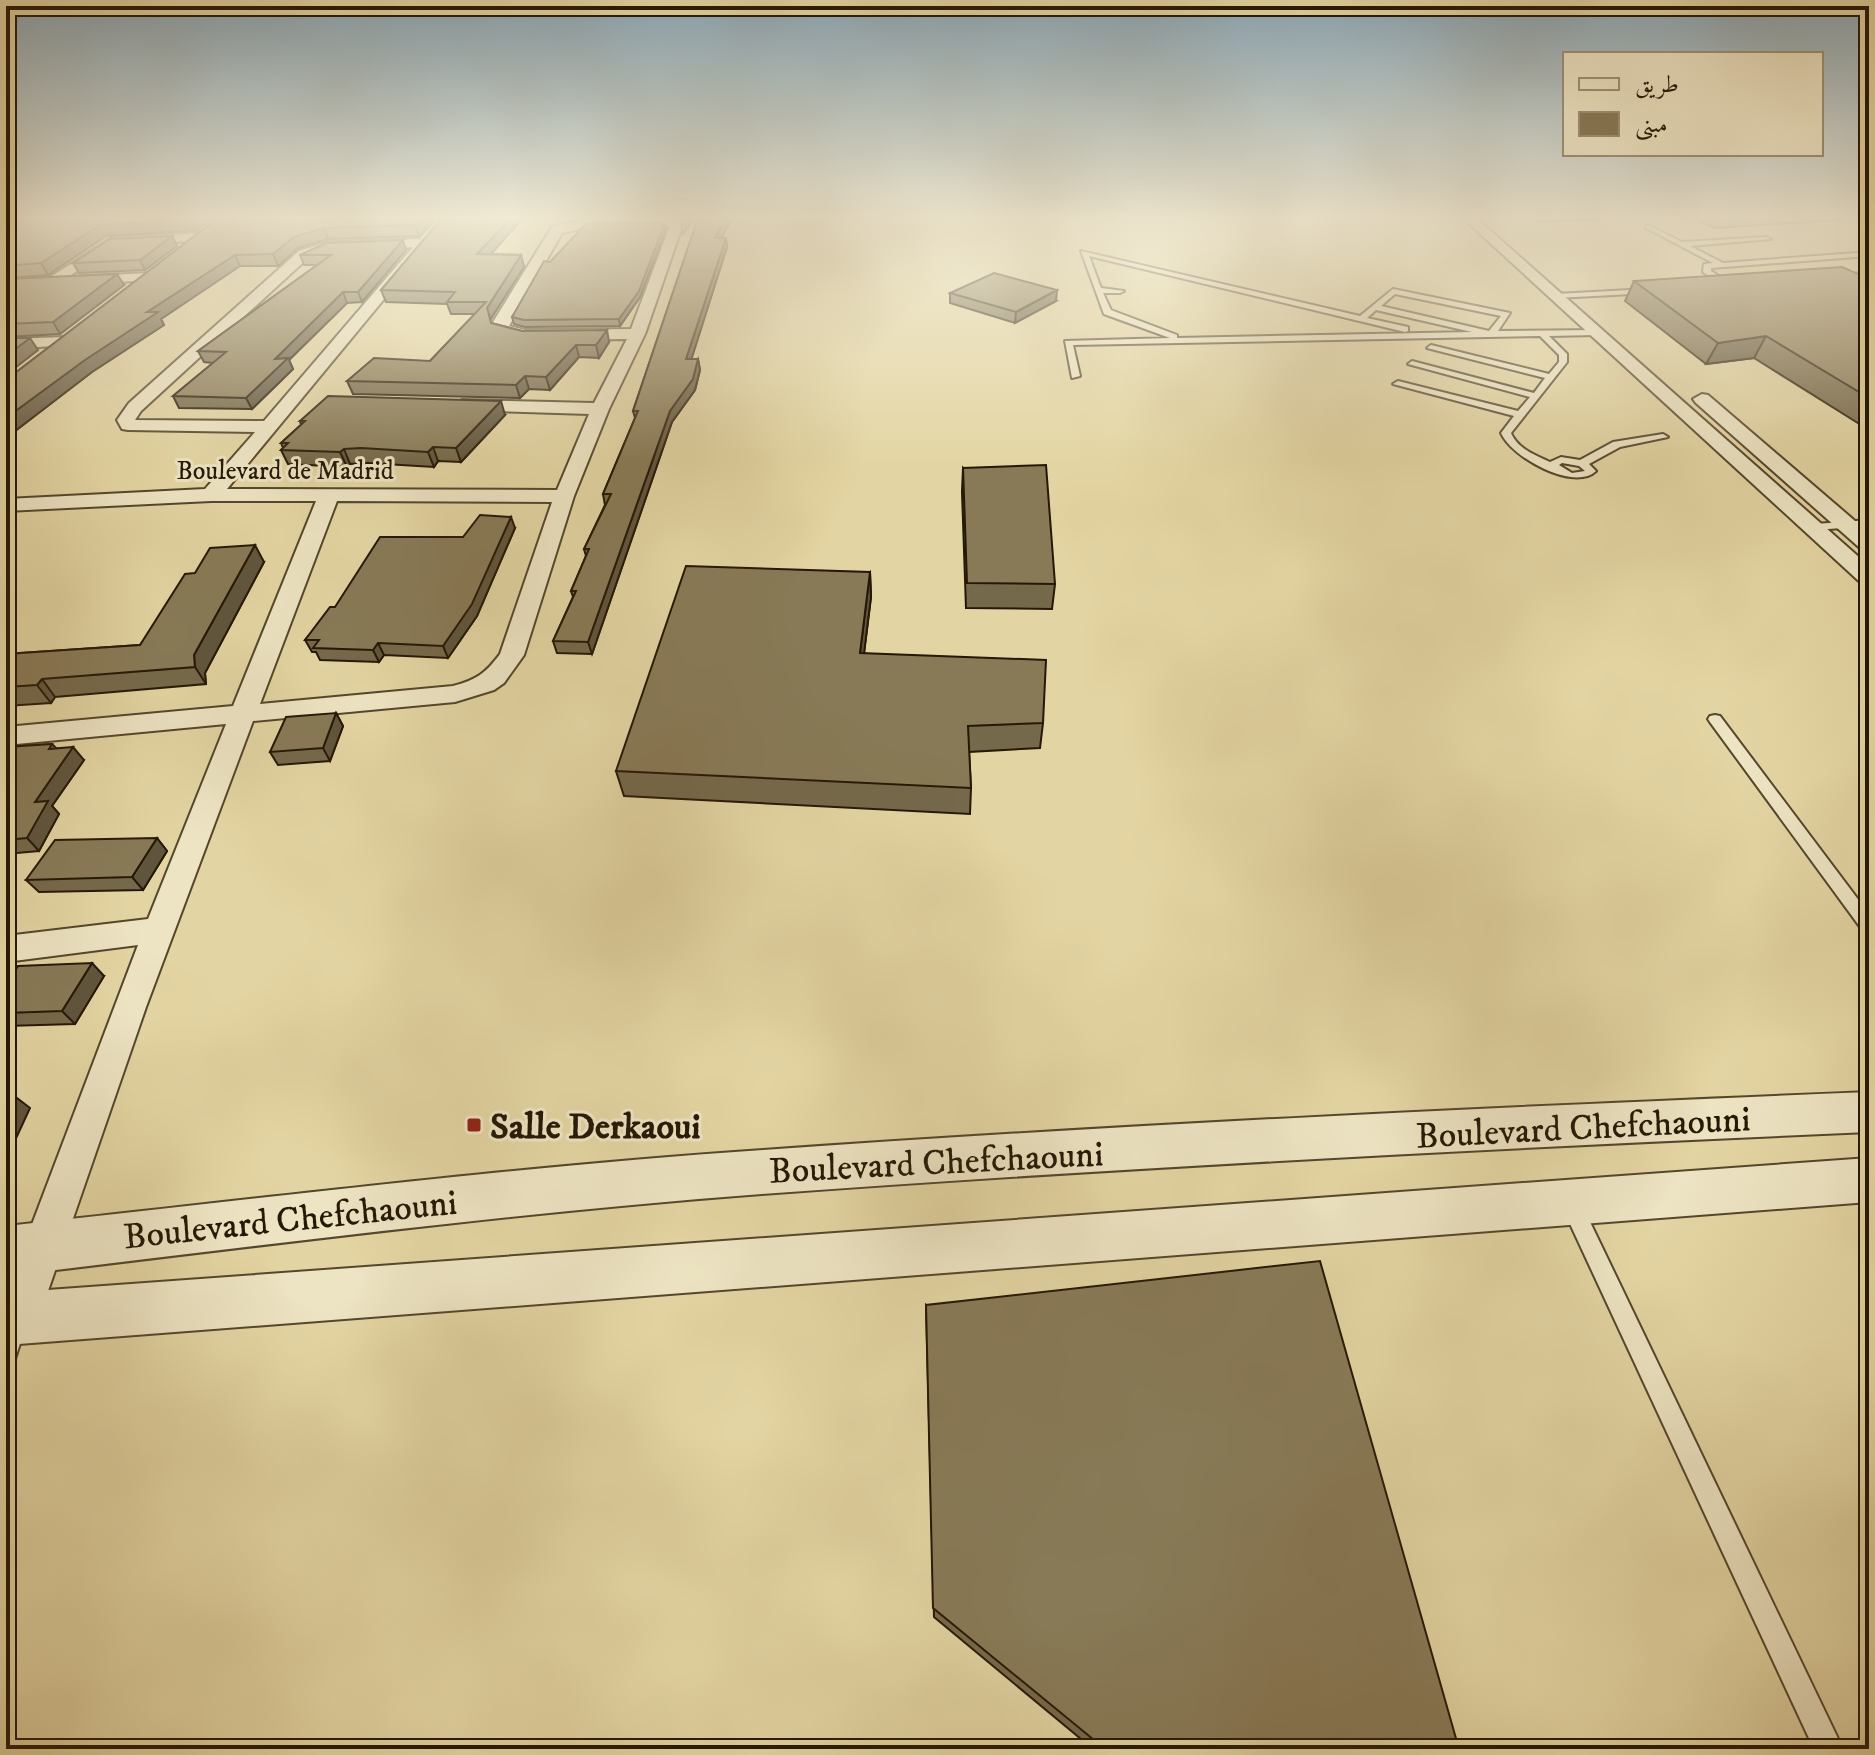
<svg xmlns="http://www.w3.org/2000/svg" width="1875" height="1755" viewBox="0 0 1875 1755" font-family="'IM FELL DW Pica',Amiri,serif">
	<rect width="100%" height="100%" fill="#e3d5a3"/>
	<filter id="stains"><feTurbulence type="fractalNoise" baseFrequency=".0025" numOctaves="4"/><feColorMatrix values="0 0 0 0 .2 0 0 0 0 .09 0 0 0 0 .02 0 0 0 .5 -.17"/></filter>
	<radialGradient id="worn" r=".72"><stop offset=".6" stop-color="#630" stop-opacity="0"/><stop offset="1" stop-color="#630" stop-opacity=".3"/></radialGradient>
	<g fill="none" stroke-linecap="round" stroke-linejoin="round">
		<!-- service casing -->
		<g stroke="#54472c" stroke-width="4">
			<path id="service" d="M 1646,226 L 1650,226 L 1682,242 L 1767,237 L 1771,239 L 1690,246 L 1723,263 L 1869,252 L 1869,256 L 1711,268 L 1711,271 L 1728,282 L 1725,286 L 1703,272 L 1704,264 L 1713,263 L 1646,228 Z
				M 1081,251 L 1360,316 L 1393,289 L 1510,313 L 1498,331 L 1599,330 L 1600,332 L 1596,335 L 1549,336 L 1567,354 L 1567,362 L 1511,433 C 1518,449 1535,455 1550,462 L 1561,457 L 1580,460 L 1613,442 L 1663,434 L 1668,437 L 1620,447 L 1589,464 L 1596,471 C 1574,492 1511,457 1501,433 L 1514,416 L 1393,384 L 1398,381 L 1518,411 L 1530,397 L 1408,364 L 1412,361 L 1534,393 L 1545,378 L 1427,348 L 1431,345 L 1549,374 L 1559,362 L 1559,355 L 1540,336 L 1073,345 L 1080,376 L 1072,378 L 1065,341 L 1170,338 L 1104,314 ZM 1089,256 L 1405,332 L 1408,331 L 1408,327 L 1367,318 L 1376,310 L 1472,332 L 1177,338 L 1177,335 L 1111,310 L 1103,293 L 1120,293 L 1124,291 L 1101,288 ZM 1395,294 L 1501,316 L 1489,331 L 1381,306 ZM 1562,463 L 1579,466 L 1585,471 L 1572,473 L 1559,465 Z
				M 1869,272 L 1869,276 L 1839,278 L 1835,276 Z
				M 1648,289 L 1651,293 L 1556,298 L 1552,296 L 1556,294 Z
				M 1869,520 L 1869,526 L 1815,530 L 1809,527 L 1815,524 Z
				M 1715,715 L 1720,716 L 1869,914 L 1869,932 L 1863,931 L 1710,722 L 1708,719 L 1710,716 Z
				M 1572,1196 L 1579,1199 L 1843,1749 L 1814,1749 L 1565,1213 L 1562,1206 L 1565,1199 Z
				M 15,1314 L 23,1317 L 26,1325 L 14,1362 L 6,1365 L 6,1320 Z"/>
		</g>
		<!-- minor casing -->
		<g stroke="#54472c" stroke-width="4">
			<path id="minor" d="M 438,218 L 451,218 L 227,489 L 557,490 L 589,414 L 462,410 L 453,405 L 462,400 L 594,403 L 627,339 L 525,340 L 495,332 L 493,322 L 552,227 L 591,218 L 685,218 L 645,334 L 609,409 L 574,496 L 524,655 L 504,683 L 494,690 L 455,702 L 253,721 L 146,1007 L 39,1317 L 33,1332 L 18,1338 L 6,1333 L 6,1293 L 138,945 L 6,962 L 6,936 L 148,919 L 226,724 L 6,745 L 6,727 L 233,706 L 316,501 L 211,501 L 6,511 L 6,499 L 205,489 L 255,432 L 128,430 L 122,429 L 117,420 L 129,403 L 299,251 L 328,242 L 420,239 ZM 598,225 L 670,226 L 631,329 L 525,330 L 509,326 L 562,233 ZM 413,247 L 264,421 L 135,420 L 141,411 L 309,257 L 329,250 ZM 337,501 L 552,502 L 500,654 C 486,673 476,680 453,686 L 260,704 Z
				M 1463,218 L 1476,218 L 1869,566 L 1869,585 L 1861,583 Z
				M 200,233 L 205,234 L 205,240 L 114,246 L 68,277 L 149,273 L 156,277 L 154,280 L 6,288 L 6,280 L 49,278 L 111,238 Z
				M 65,337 L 73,342 L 71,345 L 6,349 L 6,339 Z
				M 1702,394 L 1708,395 L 1869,533 L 1869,550 L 1861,549 L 1696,403 L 1693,399 Z"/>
		</g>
		<!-- tertiary casing -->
		<g stroke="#54472c" stroke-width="4">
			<path id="tertiary" d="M 1869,1092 L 1869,1132 C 1500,1148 1131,1167 762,1194 C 510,1213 258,1246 6,1276 L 6,1226 C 258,1199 510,1167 763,1150 C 1131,1124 1500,1107 1869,1092 Z
				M 1869,1158 L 1869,1202 L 6,1345 L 6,1293 Z"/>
		</g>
		<!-- service -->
		<use href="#service" fill="#ede4c3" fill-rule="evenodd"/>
		<!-- minor -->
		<use href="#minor" fill="#ede4c3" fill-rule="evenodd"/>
		<!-- tertiary -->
		<use href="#tertiary" fill="#ede4c3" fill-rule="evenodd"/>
	</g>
	<!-- wall -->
	<path fill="#75694b" stroke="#251805" stroke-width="2" d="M 6,218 L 197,230 L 106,236 L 48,275 L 6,278 Z
		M 218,218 L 436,218 L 419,236 L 328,239 L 298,248 L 278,266 L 240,266 L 161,319 L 164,325 L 92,372 L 6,438 L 6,380 Z
		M 442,218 L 523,218 L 491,254 L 521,255 L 524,267 L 490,320 L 491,323 L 522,331 L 609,342 L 599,358 L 579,357 L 550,390 L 529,389 L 520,398 L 353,394 L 347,381 L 430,361 L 475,314 L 451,314 L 447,304 L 386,302 L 381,290 Z
		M 698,218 L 732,218 L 721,238 L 726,238 L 727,247 L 691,359 L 698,359 L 700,370 L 695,390 L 672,422 L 592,654 L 557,653 L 553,641 L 573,597 L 571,591 L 586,556 L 584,549 L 605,505 L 603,494 L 635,418 L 633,411 Z
		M 1534,218 L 1634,218 L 1540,222 Z
		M 1691,218 L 1869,218 L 1716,228 Z
		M 666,229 L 640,297 L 620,326 L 525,327 L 514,324 L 512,317 L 550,262 Z
		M 172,236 L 177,246 L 145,270 L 79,273 L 73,263 Z
		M 406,250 L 362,302 L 347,303 L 289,360 L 293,369 L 252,409 L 179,408 L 173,396 L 213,363 L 204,362 L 198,351 L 317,265 L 304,265 L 300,255 Z
		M 6,279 L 124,285 L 60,334 L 6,337 Z
		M 1869,279 L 1869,430 L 1754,358 L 1706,364 L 1625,301 L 1634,281 Z
		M 950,293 L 1056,301 L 1015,323 L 950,303 Z
		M 505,415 L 461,462 L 438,461 L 434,467 L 368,463 L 350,464 L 347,467 L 288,464 L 281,450 L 283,448 L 281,443 L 301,425 L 300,421 Z
		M 963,468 L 1055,584 L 1052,609 L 966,608 L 962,492 Z
		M 515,528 L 477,616 L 448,658 L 384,655 L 379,662 L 320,660 L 316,652 L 312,652 L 305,640 L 335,607 L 463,537 Z
		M 264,562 L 205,673 L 206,684 L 55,697 L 51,703 L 6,706 L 6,654 L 140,645 L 195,573 Z
		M 870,572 L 871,597 L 864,653 L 1043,723 L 1040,748 L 969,752 L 971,788 L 970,814 L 624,796 L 616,771 Z
		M 336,713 L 343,726 L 330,761 L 278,765 L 270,752 Z
		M 52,744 L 56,748 L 84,760 L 52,806 L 59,814 L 39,851 L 6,854 L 6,747 Z
		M 157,838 L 167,851 L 143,890 L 39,892 L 26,880 Z
		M 6,973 L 104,976 L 75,1024 L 6,1026 Z
		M 926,1305 L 1459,1749 L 1093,1749 L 934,1617 Z"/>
	<!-- shaded-wall -->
	<path fill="#5f553d" stroke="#251805" stroke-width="2" d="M 194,218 L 214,218 L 197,230 L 106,236 L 48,275 L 41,263 L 100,225 Z
		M 422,218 L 436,218 L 419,236 L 415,225 Z
		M 511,218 L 523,218 L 481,265 L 477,254 Z
		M 686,218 L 694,218 L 683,234 L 681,225 Z
		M 726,218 L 732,218 L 716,247 L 715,238 Z
		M 665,223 L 666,229 L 640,297 L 620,326 L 619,319 Z
		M 324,228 L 328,239 L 298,248 L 278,266 L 273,254 L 294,237 Z
		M 172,236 L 177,246 L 145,270 L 140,260 Z
		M 726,238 L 727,247 L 688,370 L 686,359 Z
		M 403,240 L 406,250 L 362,302 L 358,292 Z
		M 235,255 L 240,266 L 161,319 L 164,325 L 92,372 L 6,438 L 6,418 L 147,312 Z
		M 521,255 L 524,267 L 490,320 L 487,308 Z
		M 117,274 L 124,285 L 60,334 L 53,322 Z
		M 1057,290 L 1056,301 L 1015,323 L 1016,312 Z
		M 343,292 L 347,303 L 289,360 L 293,369 L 252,409 L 246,398 L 275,359 Z
		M 607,330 L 609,342 L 599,358 L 596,345 Z
		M 1766,336 L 1754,358 L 1706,364 L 1718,343 Z
		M 30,338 L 38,350 L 6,375 L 6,356 Z
		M 576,345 L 579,357 L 550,390 L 546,377 Z
		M 698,359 L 700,370 L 695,390 L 672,422 L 592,654 L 588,642 L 670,411 Z
		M 525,376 L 529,389 L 520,398 L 516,385 Z
		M 501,401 L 505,415 L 461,462 L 456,448 Z
		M 433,447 L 438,461 L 434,467 L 428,452 Z
		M 344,449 L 350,464 L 347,467 L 340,452 Z
		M 511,517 L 515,528 L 477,616 L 448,658 L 443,646 Z
		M 255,545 L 264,562 L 205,673 L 206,684 L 195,667 L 194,655 Z
		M 870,572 L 871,597 L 861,678 L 860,653 Z
		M 378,643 L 384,655 L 379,662 L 373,650 Z
		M 42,679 L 55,697 L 51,703 L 37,685 Z
		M 336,713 L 343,726 L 330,761 L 323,748 Z
		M 73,747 L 84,760 L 52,806 L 59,814 L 39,851 L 27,838 L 35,802 Z
		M 157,838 L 167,851 L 143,890 L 132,877 Z
		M 92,963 L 104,976 L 75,1024 L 62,1011 Z
		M 8,1091 L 30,1108 L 6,1160 L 6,1096 Z"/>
	<!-- building -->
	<path fill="#887a57" stroke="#251805" stroke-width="2" d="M 6,218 L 194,218 L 192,219 L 100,225 L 41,263 L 6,266 Z
		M 218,218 L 422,218 L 415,225 L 324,228 L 294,237 L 273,254 L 235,255 L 147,312 L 158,312 L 85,360 L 6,418 L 6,380 Z
		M 442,218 L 511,218 L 477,254 L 521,255 L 487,308 L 491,323 L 522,331 L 607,330 L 596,345 L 576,345 L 546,377 L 525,376 L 516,385 L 347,381 L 374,358 L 430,361 L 486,302 L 447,302 L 455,292 L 381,290 Z
		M 698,218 L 726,218 L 715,238 L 726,238 L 686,359 L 698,359 L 693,379 L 670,411 L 588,642 L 553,641 L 576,591 L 571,591 L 589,549 L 584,549 L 611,494 L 603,494 L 638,411 L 633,411 Z
		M 597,222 L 665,223 L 639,291 L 619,319 L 524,320 L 512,317 L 544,261 L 550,262 L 585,225 Z
		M 172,236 L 140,260 L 73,263 L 110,239 Z
		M 403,240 L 358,292 L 343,292 L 275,359 L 288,358 L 246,398 L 173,396 L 226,352 L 198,351 L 331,255 L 300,255 L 326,243 Z
		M 1842,267 L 1869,279 L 1869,398 L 1766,336 L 1718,343 L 1634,281 Z
		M 994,273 L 1057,290 L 1016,312 L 950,293 Z
		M 117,274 L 53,322 L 6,324 L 6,279 Z
		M 6,338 L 30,338 L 6,356 Z
		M 328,396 L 501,401 L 456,448 L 433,447 L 428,452 L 361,448 L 344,449 L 340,452 L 281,450 L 288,443 L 281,443 L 305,421 L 300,421 Z
		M 1046,465 L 1055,584 L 967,583 L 963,468 Z
		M 480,515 L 511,517 L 472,604 L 443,646 L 378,643 L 373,650 L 313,648 L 319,640 L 305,640 L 330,607 L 335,607 L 380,537 L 463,537 Z
		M 255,545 L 194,655 L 195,667 L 42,679 L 37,685 L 6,687 L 6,654 L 140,645 L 185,574 L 195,573 L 210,548 Z
		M 686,566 L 870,572 L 860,653 L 1046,660 L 1043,723 L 968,726 L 971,788 L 616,771 Z
		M 336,713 L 323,748 L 270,752 L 286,717 Z
		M 52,744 L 49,749 L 73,747 L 35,802 L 48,801 L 27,838 L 6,840 L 6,747 Z
		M 157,838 L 132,877 L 26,880 L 55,840 Z
		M 92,963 L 62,1011 L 6,1013 L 6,973 L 13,974 L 18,966 Z
		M 1320,1261 L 1459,1749 L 1105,1749 L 933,1608 L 926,1305 Z"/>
	<!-- sky -->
	<linearGradient id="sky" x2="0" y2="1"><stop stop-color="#8ca8b7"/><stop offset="0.47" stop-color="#f2ecd6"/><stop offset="1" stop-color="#f2ecd6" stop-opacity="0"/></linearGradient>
	<rect width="1875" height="463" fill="url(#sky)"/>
	<!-- markers -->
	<rect fill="#8f2418" stroke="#ede4c3" stroke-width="3" x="466" y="1117" width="16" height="16" rx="4"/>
	<g text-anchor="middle" stroke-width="6" stroke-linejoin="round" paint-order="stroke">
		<!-- far-street labels -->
		<g font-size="26" fill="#251805" stroke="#ede4c3">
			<text x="285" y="479">Boulevard de Madrid</text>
		</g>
		<!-- near-poi labels -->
		<g font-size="36" font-weight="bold" fill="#251805" stroke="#ede4c3" text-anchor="start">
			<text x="490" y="1138">Salle Derkaoui</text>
		</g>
		<!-- near-street labels -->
		<g font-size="36" fill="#251805" stroke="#ede4c3">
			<text transform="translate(1583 1126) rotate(-3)" y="13">Boulevard Chefchaouni</text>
			<text transform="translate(936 1161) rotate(-3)" y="13">Boulevard Chefchaouni</text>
			<text transform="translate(290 1218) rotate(-6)" y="13">Boulevard Chefchaouni</text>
		</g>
	</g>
	<!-- margin -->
	<rect width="1875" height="1755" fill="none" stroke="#e3d5a3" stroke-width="32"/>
	<rect x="8" y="8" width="1859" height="1739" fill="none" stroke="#251805" stroke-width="4"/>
	<rect x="16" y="16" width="1843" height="1723" fill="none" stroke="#251805" stroke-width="2"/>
	<!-- legend -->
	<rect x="1563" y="52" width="260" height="104" fill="#ede4c3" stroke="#9d9277" stroke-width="2"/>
	<rect x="1579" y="78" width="40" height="12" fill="#ede4c3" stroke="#9d9277" stroke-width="2"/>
	<text x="1635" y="92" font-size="24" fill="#251805">طريق</text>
	<rect x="1579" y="112" width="40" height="24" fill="#887a57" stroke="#9d9277" stroke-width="2"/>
	<text x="1635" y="132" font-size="24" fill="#251805">مبنى</text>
	<rect width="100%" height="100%" filter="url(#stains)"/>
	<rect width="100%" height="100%" fill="url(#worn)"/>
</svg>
